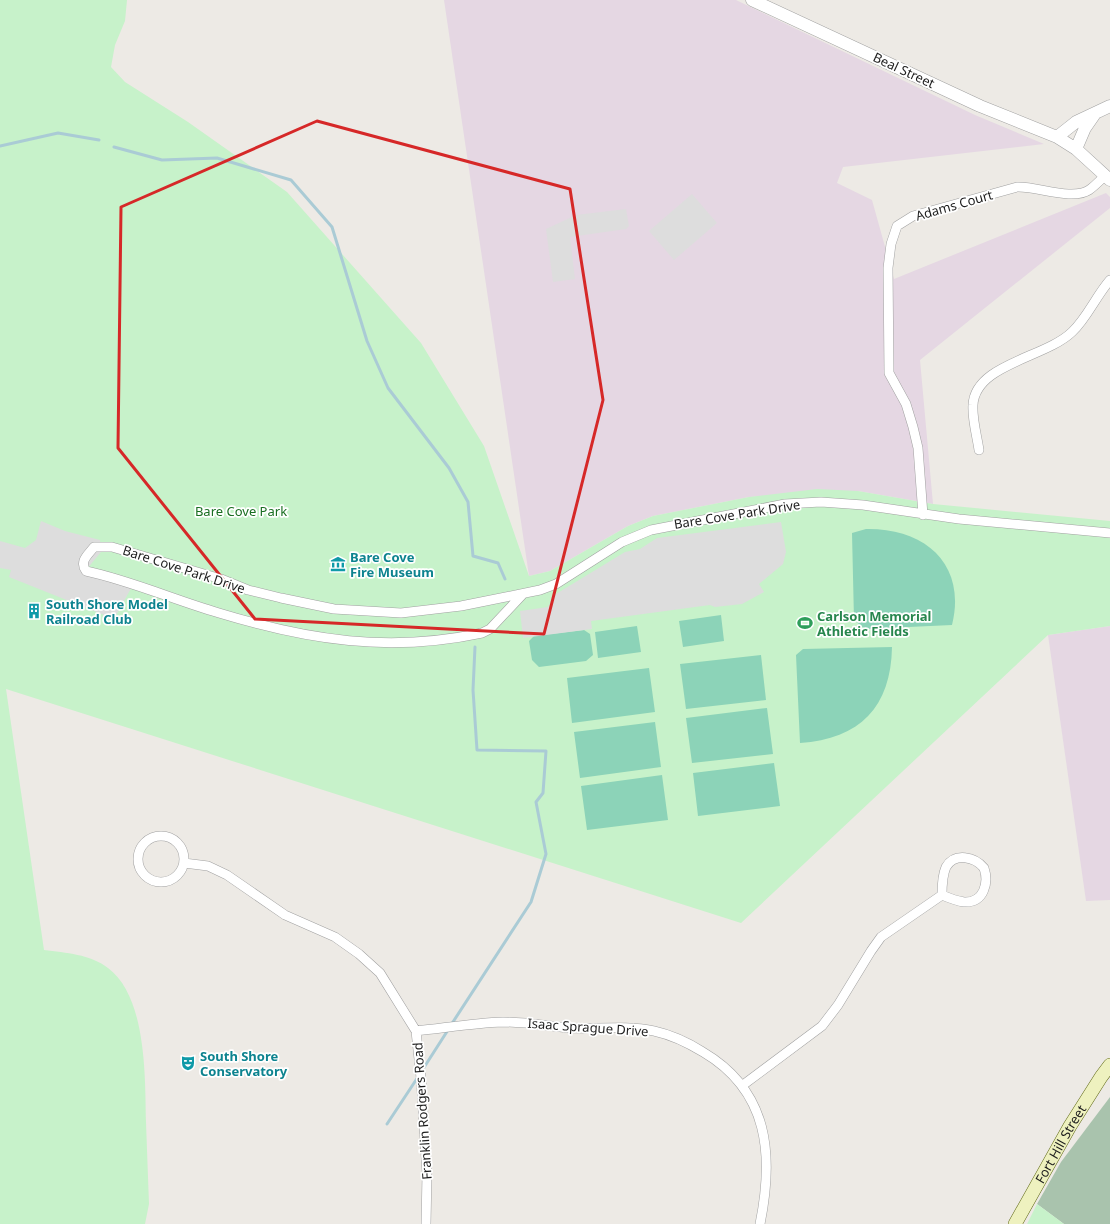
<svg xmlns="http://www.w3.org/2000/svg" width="1110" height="1224" viewBox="0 0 1110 1224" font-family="'Noto Sans',sans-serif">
	<rect width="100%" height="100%" fill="#edeae5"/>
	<!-- industrial -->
	<path fill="#e5d7e3" d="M 444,0 L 736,0 L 975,115 L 1044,144 L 843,167 L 837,183 L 872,200 L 894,279 L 1106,193 L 1110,197 L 1110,208 L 920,360 L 933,504 L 858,491 L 749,497 L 653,516 L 628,526 L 550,571 L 529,576 Z
		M 1110,626 L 1110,900 L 1086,901 L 1048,635 Z"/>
	<!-- cemetery -->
	<path fill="#a9c3ad" d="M 1110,1097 L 1110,1224 L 1064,1224 L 1037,1204 L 1061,1162 Z"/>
	<!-- park -->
	<path fill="#c7f2ca" d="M 0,0 L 127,0 L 125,21 L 115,45 L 111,67 L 125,82 L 188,122 L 287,192 L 421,343 L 484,446 L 529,576 L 550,571 L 628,526 L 653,516 L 749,497 L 817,489 L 858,491 L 933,504 L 1110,521 L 1110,626 L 1048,635 L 741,923 L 6,689 L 44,950 C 66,953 90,954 108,968 C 147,997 145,1078 146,1122 C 147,1150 148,1177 149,1204 L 145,1224 L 0,1224 Z
		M 1037,1204 L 1064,1224 L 1027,1224 Z"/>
	<!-- pitch -->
	<path fill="#8cd3b8" d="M 866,529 C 925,528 967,564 952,625 L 865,629 L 854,620 L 852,533 Z
		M 721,615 L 724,641 L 683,647 L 679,621 Z
		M 637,626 L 641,652 L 598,658 L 595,632 Z
		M 584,630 L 590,634 L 593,655 L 586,661 L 539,667 L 532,660 L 529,641 L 534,636 Z
		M 892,647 C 891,707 860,739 800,743 L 796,655 L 803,649 Z
		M 761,655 L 766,700 L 686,709 L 680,664 Z
		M 649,668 L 655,712 L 572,723 L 567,678 Z
		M 767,708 L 773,754 L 692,763 L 686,718 Z
		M 655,722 L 661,767 L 580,778 L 574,732 Z
		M 774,763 L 780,806 L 698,816 L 693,773 Z
		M 662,775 L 668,820 L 587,830 L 581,786 Z"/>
	<!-- parking -->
	<path fill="#ddd" d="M 692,194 L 717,223 L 674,260 L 649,231 Z
		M 626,209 L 629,226 L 626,229 L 570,237 L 575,279 L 553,282 L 546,229 L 576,215 Z
		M 41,521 L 65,531 L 100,540 L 101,552 L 86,570 L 134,583 L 114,619 L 9,577 L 11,570 L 0,568 L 0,541 L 25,548 L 36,540 Z
		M 781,522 L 786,552 L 783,564 L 759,584 L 764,592 L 742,604 L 715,607 L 710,605 L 591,621 L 592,629 L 523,638 L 520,611 L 548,607 L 556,594 L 625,552 L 640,549 L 657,538 Z"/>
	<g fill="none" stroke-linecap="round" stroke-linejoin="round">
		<!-- stream -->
		<path stroke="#aacbd5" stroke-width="3" d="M 0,146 L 58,133 L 99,140
			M 114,147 L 162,160 L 217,158 L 291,180 L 332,227 L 367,341 L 388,388 L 449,468 L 468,502 L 473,556 L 498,563 L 505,579
			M 451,1025 L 531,902 L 546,854 L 536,802 L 543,793 L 546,751 L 477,750 L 473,690 L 475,647
			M 423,1069 L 448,1030
			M 387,1124 L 418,1077"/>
		<!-- minor casing -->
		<g stroke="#a1a1a1" stroke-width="10">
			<path id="minor" d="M 979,450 C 977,436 972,419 973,405 C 975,364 1045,358 1072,332 C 1087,318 1096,296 1110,280
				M 923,515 L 918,448 L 913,427 L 906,404 L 889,373 L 888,268 L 891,244 L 897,226 L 913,216 L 1017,187 C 1037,186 1072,201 1089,190 C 1095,186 1100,180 1106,175
				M 523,594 L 490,629 L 482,633 C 389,653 308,640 219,613 C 174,600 132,581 86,571 C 79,561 88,555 94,547 L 112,547 L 221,579 L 248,590 L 281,598 L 334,609 L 401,613 L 461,606 L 540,590 L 556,584 L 622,542 L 651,530 L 785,504 L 821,502 L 863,505 L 959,519 L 1110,533
				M138 859a23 23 0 1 1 46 0a23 23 0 1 1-46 0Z
				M 184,863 L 208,866 L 227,875 L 285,915 L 335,937 L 359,954 L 380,973 L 416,1031 L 421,1078 L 427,1174 L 426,1224
				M 416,1031 C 445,1028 474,1023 503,1022 C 526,1022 547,1026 569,1028 C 597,1029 626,1025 654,1031 C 672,1035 687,1042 703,1052 C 769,1091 774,1155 760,1224
				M 743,1085 L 822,1026 L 838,1005 L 871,951 L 881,937 L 942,895 C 949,898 957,901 964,902 C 984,903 989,883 984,868 C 975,857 955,852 946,867 C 942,876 942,886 942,895"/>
		</g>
		<!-- tertiary casing -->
		<g stroke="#a1a1a1" stroke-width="13">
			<path id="tertiary" d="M 752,0 L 980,106 L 1057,137 L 1076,149 L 1110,180
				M 1057,137 L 1076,122 L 1110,106
				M 1076,149 L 1085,128 L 1094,115"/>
		</g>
		<!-- secondary casing -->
		<g stroke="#5d6612" stroke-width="14">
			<g id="secondary">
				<path id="s1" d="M 1015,1224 L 1070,1126 L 1101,1077 L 1110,1065"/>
			</g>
		</g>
		<!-- minor -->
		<use href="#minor" stroke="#fff" stroke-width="9"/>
		<!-- tertiary -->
		<use href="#tertiary" stroke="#fff" stroke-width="12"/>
		<!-- secondary -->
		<use href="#secondary" stroke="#eef1bf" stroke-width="13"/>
	</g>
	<!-- marked area -->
	<path fill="none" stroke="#d62828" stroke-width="3" stroke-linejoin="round" d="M 317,121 L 570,189 L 603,400 L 544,634 L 255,619 L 118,448 L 121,207 Z"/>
	<!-- icons -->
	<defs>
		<g id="museum-bare" transform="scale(1.2)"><path d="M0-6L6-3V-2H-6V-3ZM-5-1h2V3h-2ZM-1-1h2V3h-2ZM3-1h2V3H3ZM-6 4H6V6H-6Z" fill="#0f9aa8" stroke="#fff" stroke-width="2.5" paint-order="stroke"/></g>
		<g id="building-bare" transform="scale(1.2)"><path d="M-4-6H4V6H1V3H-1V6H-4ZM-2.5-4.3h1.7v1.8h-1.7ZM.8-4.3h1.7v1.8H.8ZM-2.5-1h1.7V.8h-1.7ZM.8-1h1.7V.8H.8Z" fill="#0f9aa8" stroke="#fff" stroke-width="2.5" paint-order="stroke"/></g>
		<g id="stadium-bare" transform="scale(1.2)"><path d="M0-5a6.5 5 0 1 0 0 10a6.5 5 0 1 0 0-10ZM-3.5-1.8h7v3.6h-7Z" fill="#2e9e5b" stroke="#fff" stroke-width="2.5" paint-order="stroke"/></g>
		<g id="theatre-bare" transform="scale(1.2)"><path d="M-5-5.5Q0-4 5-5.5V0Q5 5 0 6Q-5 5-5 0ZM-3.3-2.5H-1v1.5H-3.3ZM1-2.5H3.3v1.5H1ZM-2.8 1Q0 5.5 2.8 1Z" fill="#0f9aa8" stroke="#fff" stroke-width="2.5" paint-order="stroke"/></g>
	</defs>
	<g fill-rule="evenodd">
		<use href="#museum-bare" x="338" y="564"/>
		<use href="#building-bare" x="34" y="611"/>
		<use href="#stadium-bare" x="805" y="623"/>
		<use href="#theatre-bare" x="188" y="1063"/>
	</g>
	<g text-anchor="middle" stroke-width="3.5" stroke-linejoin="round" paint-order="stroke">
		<!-- street labels -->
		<g font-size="13" fill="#1d1d1d" stroke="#fff">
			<text transform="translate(904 70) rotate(25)" y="5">Beal Street</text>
			<text transform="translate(954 205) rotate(-16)" y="5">Adams Court</text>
			<text transform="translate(737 514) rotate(-9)" y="5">Bare Cove Park Drive</text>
			<text transform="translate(184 569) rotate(18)" y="5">Bare Cove Park Drive</text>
			<text transform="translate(588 1027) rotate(4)" y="5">Isaac Sprague Drive</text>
			<text transform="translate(422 1111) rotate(-94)" y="5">Franklin Rodgers Road</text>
			<text dy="5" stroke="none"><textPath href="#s1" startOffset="92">Fort Hill Street</textPath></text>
		</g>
		<!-- park labels -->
		<g font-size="13" fill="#196e21" stroke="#fff">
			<text x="241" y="516">Bare Cove Park</text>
		</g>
		<!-- culture labels -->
		<g font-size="13" font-weight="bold" fill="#0d838f" stroke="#fff" text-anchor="start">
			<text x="350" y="562">Bare Cove<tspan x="350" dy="15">Fire Museum</tspan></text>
			<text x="46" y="609">South Shore Model<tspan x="46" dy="15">Railroad Club</tspan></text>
			<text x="200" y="1061">South Shore<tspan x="200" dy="15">Conservatory</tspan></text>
		</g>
		<!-- leisure labels -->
		<g font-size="13" font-weight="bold" fill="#27864d" stroke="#fff" text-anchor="start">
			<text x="817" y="621">Carlson Memorial<tspan x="817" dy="15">Athletic Fields</tspan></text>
		</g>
	</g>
</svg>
